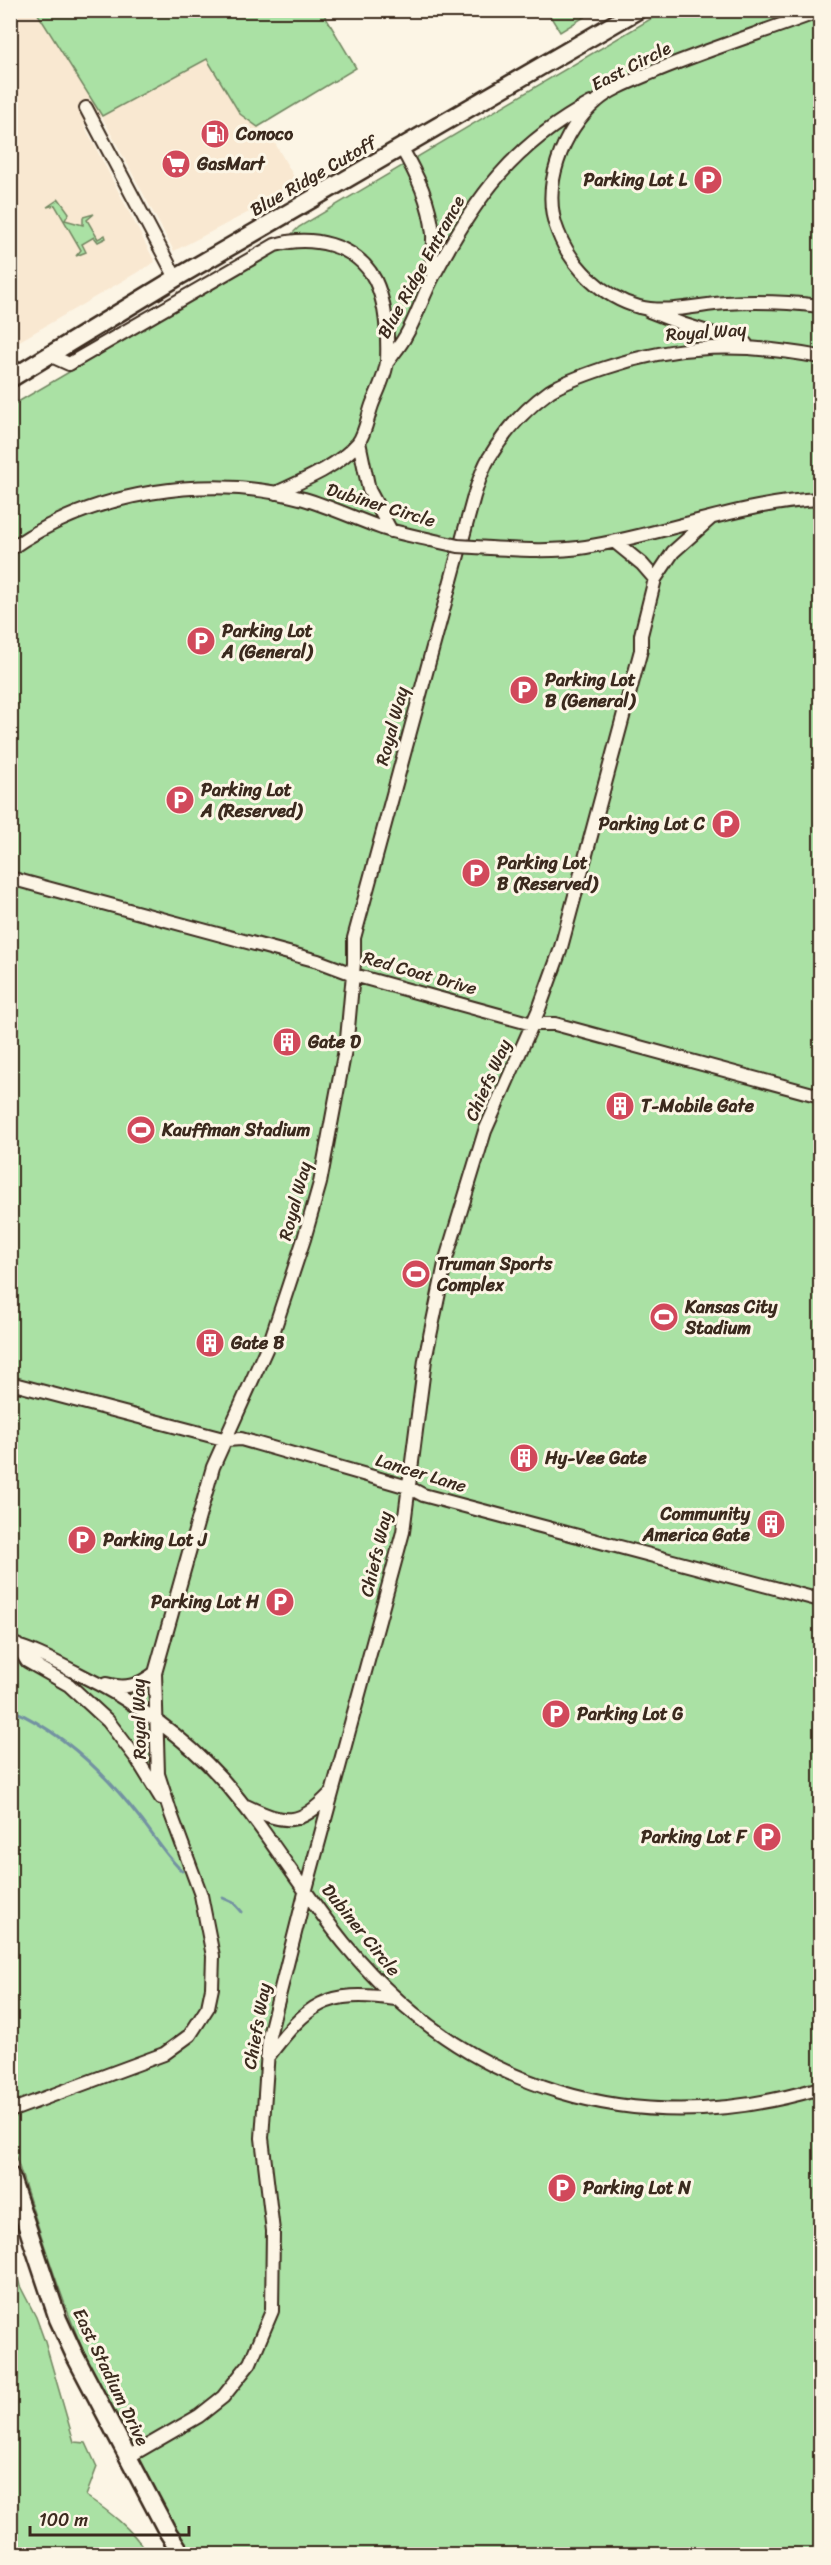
<svg xmlns="http://www.w3.org/2000/svg" width="831" height="2565" viewBox="0 0 831 2565" font-family="Sriracha,sans-serif">
	<rect width="100%" height="100%" fill="#fcf5e5"/>
	<filter id="ink" filterUnits="userSpaceOnUse"><feTurbulence type="fractalNoise" baseFrequency=".0167" numOctaves="2"/><feDisplacementMap in="SourceGraphic" scale="12" xChannelSelector="R" yChannelSelector="G"/><feConvolveMatrix kernelMatrix="1 2 1 2 8 2 1 2 1" color-interpolation-filters="sRGB"/></filter>
	<g filter="url(#ink)">
		<!-- built -->
		<path fill="#f9e8d1" d="M 11,11 L 36,11 L 102,116 L 207,59 L 240,114 L 271,136 L 299,186 L 174,251 L 102,117 L 84,125 L 155,262 L 11,346 Z"/>
		<!-- green -->
		<path fill="#aae1a4" stroke="#728661" stroke-width="1.5" d="M 36,11 L 322,11 L 356,68 L 258,127 L 240,114 L 207,59 L 102,116 Z
			M 547,11 L 594,11 L 560,32 Z
			M 664,11 L 820,11 L 820,2554 L 192,2554 C 153,2494 118,2427 88,2362 C 57,2291 35,2215 11,2142 L 11,406 L 271,254 L 299,227 Z
			M 59,199 L 69,213 L 65,220 L 83,225 L 83,217 L 94,214 L 87,220 L 98,239 L 105,235 L 106,238 L 98,242 L 94,237 L 82,244 L 86,252 L 76,256 L 81,250 L 55,205 L 47,207 Z
			M 11,2251 L 20,2286 L 36,2317 L 45,2342 L 74,2442 L 86,2443 L 97,2467 L 86,2496 C 110,2512 132,2529 148,2554 L 11,2554 Z"/>
		<g fill="none" stroke-linecap="round" stroke-linejoin="round">
			<!-- stream -->
			<path stroke="#7392a2" stroke-width="3" d="M 10,1709 C 63,1732 104,1772 139,1817 C 153,1834 165,1855 182,1871
				M 223,1898 L 234,1903 L 242,1912"/>
			<!-- street casing -->
			<g stroke="#3b2a1e" stroke-width="16">
				<path id="street" d="M 820,11 C 766,31 712,48 658,70 C 640,78 611,88 597,101 C 562,131 540,188 558,232 C 571,266 602,297 639,307 C 666,314 698,305 725,303 C 757,301 788,302 820,306
					M 86,108 L 176,278
					M 401,147 C 417,175 430,202 433,234 C 434,248 429,262 433,275
					M 649,311 L 685,325 L 746,344
					M 49,355 L 69,364 L 275,245 C 310,235 356,243 375,280 C 386,303 388,335 387,361 C 386,375 377,392 372,405 C 368,416 365,434 358,443 C 337,467 304,480 276,493
					M 387,363 C 393,354 400,346 405,337 C 417,317 423,295 434,275 C 475,198 513,145 591,103
					M 359,442 L 369,490 L 391,531
					M 490,548 C 522,550 554,552 586,547 C 666,534 739,503 820,499
					M 10,549 C 93,491 208,473 304,499 C 331,507 356,519 382,528 C 398,533 414,536 431,540
					M 655,579 L 673,552 L 711,518
					M 10,878 L 318,961 L 361,977 L 532,1024 L 555,1024 L 820,1096
					M 10,1383 L 227,1440 L 241,1439 L 408,1487 L 423,1495 L 820,1600
					M 10,1644 C 34,1650 57,1663 79,1674 C 132,1700 182,1735 222,1779 C 267,1830 301,1890 344,1943 C 465,2091 637,2143 820,2088
					M 17,1645 L 27,1661 L 69,1685 L 108,1721 L 137,1759 L 161,1798
					M 106,1684 C 126,1690 139,1685 155,1673
					M 246,1806 C 286,1825 299,1826 330,1794
					M 267,2058 C 309,2003 325,1989 396,1999
					M 10,2111 L 164,2054 L 190,2035 L 208,2007 L 212,1988 L 213,1956 L 201,1895 L 171,1814 L 158,1774 L 155,1673 L 213,1467 L 272,1336 L 304,1239 L 320,1183 L 347,1039 L 354,963 L 354,938 L 474,496 C 478,484 482,469 489,458 C 504,433 526,408 550,391 C 566,381 587,374 605,368 C 679,343 744,343 820,357
					M 128,2457 L 199,2416 L 223,2397 L 250,2363 L 272,2311 L 273,2231 L 262,2138 L 269,2036 L 306,1889 L 403,1532 L 425,1360 L 446,1259 L 485,1131 L 539,1009 L 560,951 L 641,650 L 641,635 L 655,579 L 642,564 L 615,542"/>
			</g>
			<!-- secondary casing -->
			<g stroke="#3b2a1e" stroke-width="21">
				<path id="secondary" d="M 10,379 L 176,278 L 638,10
					M 10,2175 L 58,2319 L 75,2356 L 167,2531 L 182,2554"/>
			</g>
			<!-- street -->
			<use href="#street" stroke="#fcf5e5" stroke-width="12"/>
			<!-- secondary -->
			<use href="#secondary" stroke="#fcf5e5" stroke-width="16"/>
			<!-- street-bridge casing -->
			<g stroke="#3b2a1e" stroke-width="16" stroke-linecap="butt">
				<path id="street-bridge" d="M 431,540 L 458,546 L 490,548"/>
			</g>
			<!-- street-bridge -->
			<use href="#street-bridge" stroke="#fcf5e5" stroke-width="12"/>
		</g>
	</g>
	<!-- icons -->
	<defs>
		<g id="fuel-disc" transform="scale(1.5)"><circle r="9.5" fill="#d1495b" stroke="#fcf5e5"/><path d="M-5.5-6h7V0h2V4h1.3V-2.5L3-4.5l.8-.8L6-3V5H2.5V1h-1V6h-7ZM-4.2-4.7v3.2H.2V-4.7Z" fill="#fff"/></g>
		<g id="supermarket-disc" transform="scale(1.5)"><circle r="9.5" fill="#d1495b" stroke="#fcf5e5"/><path d="M-6-5.5h2.5l.6 2H6L4.5 2H-2.5L-4.4-4H-6ZM-1.5 3.2a1.3 1.3 0 1 0 .1 0ZM3 3.2a1.3 1.3 0 1 0 .1 0Z" fill="#fff"/></g>
		<g id="parking-disc" transform="scale(1.5)"><circle r="9.5" fill="#d1495b" stroke="#fcf5e5"/><path d="M-3.5-5.5H1a3.5 3.5 0 0 1 0 7H-1V5.5H-3.5ZM-1-3.4V-.6H.8a1.4 1.4 0 0 0 0-2.8Z" fill="#fff"/></g>
		<g id="building-disc" transform="scale(1.5)"><circle r="9.5" fill="#d1495b" stroke="#fcf5e5"/><path d="M-4-6H4V6H1V3H-1V6H-4ZM-2.5-4.3h1.7v1.8h-1.7ZM.8-4.3h1.7v1.8H.8ZM-2.5-1h1.7V.8h-1.7ZM.8-1h1.7V.8H.8Z" fill="#fff"/></g>
		<g id="stadium-disc" transform="scale(1.5)"><circle r="9.5" fill="#d1495b" stroke="#fcf5e5"/><path d="M0-5a6.5 5 0 1 0 0 10a6.5 5 0 1 0 0-10ZM-3.5-1.8h7v3.6h-7Z" fill="#fff"/></g>
	</defs>
	<g fill-rule="evenodd">
		<use href="#fuel-disc" x="215" y="134"/>
		<use href="#supermarket-disc" x="176" y="164"/>
		<use href="#parking-disc" x="708" y="180"/>
		<use href="#parking-disc" x="201" y="641"/>
		<use href="#parking-disc" x="524" y="690"/>
		<use href="#parking-disc" x="180" y="800"/>
		<use href="#parking-disc" x="726" y="824"/>
		<use href="#parking-disc" x="476" y="873"/>
		<use href="#building-disc" x="287" y="1042"/>
		<use href="#building-disc" x="620" y="1106"/>
		<use href="#stadium-disc" x="141" y="1130"/>
		<use href="#stadium-disc" x="416" y="1274"/>
		<use href="#stadium-disc" x="664" y="1317"/>
		<use href="#building-disc" x="210" y="1343"/>
		<use href="#building-disc" x="524" y="1458"/>
		<use href="#building-disc" x="771" y="1524"/>
		<use href="#parking-disc" x="82" y="1540"/>
		<use href="#parking-disc" x="280" y="1602"/>
		<use href="#parking-disc" x="556" y="1714"/>
		<use href="#parking-disc" x="767" y="1837"/>
		<use href="#parking-disc" x="562" y="2188"/>
	</g>
	<g text-anchor="middle" stroke-width="6" stroke-linejoin="round" paint-order="stroke">
		<!-- street labels -->
		<g font-size="18" fill="#3b2a1e" stroke="#fcf5e5">
			<text transform="translate(631 66) rotate(-27)" y="6">East Circle</text>
			<text transform="translate(313 176) rotate(-30)" y="6">Blue Ridge Cutoff</text>
			<text transform="translate(421 267) rotate(-61)" y="6">Blue Ridge Entrance</text>
			<text transform="translate(706 332) rotate(-4)" y="6">Royal Way</text>
			<text transform="translate(381 505) rotate(17)" y="6">Dubiner Circle</text>
			<text transform="translate(392 726) rotate(-75)" y="6">Royal Way</text>
			<text transform="translate(420 973) rotate(16)" y="6">Red Coat Drive</text>
			<text transform="translate(488 1080) rotate(-66)" y="6">Chiefs Way</text>
			<text transform="translate(295 1201) rotate(-75)" y="6">Royal Way</text>
			<text transform="translate(421 1473) rotate(17)" y="6">Lancer Lane</text>
			<text transform="translate(376 1554) rotate(-77)" y="6">Chiefs Way</text>
			<text transform="translate(139 1719) rotate(-91)" y="6">Royal Way</text>
			<text transform="translate(361 1930) rotate(51)" y="6">Dubiner Circle</text>
			<text transform="translate(257 2026) rotate(-80)" y="6">Chiefs Way</text>
			<text transform="translate(111 2377) rotate(64)" y="6">East Stadium Drive</text>
		</g>
		<!-- poi labels -->
		<g font-size="18" font-weight="bold" fill="#3b2a1e" stroke="#fcf5e5" text-anchor="start">
			<text x="236" y="140">Conoco</text>
			<text x="197" y="170">GasMart</text>
			<text x="687" y="186" text-anchor="end">Parking Lot L</text>
			<text x="222" y="637">Parking Lot<tspan x="222" dy="21">A (General)</tspan></text>
			<text x="545" y="686">Parking Lot<tspan x="545" dy="21">B (General)</tspan></text>
			<text x="201" y="796">Parking Lot<tspan x="201" dy="21">A (Reserved)</tspan></text>
			<text x="705" y="830" text-anchor="end">Parking Lot C</text>
			<text x="497" y="869">Parking Lot<tspan x="497" dy="21">B (Reserved)</tspan></text>
			<text x="308" y="1048">Gate D</text>
			<text x="641" y="1112">T-Mobile Gate</text>
			<text x="162" y="1136">Kauffman Stadium</text>
			<text x="437" y="1270">Truman Sports<tspan x="437" dy="21">Complex</tspan></text>
			<text x="685" y="1313">Kansas City<tspan x="685" dy="21">Stadium</tspan></text>
			<text x="231" y="1349">Gate B</text>
			<text x="545" y="1464">Hy-Vee Gate</text>
			<text x="750" y="1520" text-anchor="end">Community<tspan x="750" dy="21">America Gate</tspan></text>
			<text x="103" y="1546">Parking Lot J</text>
			<text x="259" y="1608" text-anchor="end">Parking Lot H</text>
			<text x="577" y="1720">Parking Lot G</text>
			<text x="746" y="1843" text-anchor="end">Parking Lot F</text>
			<text x="583" y="2194">Parking Lot N</text>
		</g>
	</g>
	<!-- margin -->
	<rect width="831" height="2565" fill="none" stroke="#fcf5e5" stroke-width="36"/>
	<rect x="18" y="18" width="795" height="2529" fill="none" stroke="#3b2a1e" stroke-width="2" filter="url(#ink)"/>
	<!-- scale -->
	<path d="M30 2526v9h159v-9" fill="none" stroke="#3b2a1e" stroke-width="3"/>
	<text x="39" y="2526" font-size="18" fill="#3b2a1e" stroke="#fcf5e5" stroke-width="4.5" paint-order="stroke">100 m</text>
</svg>
